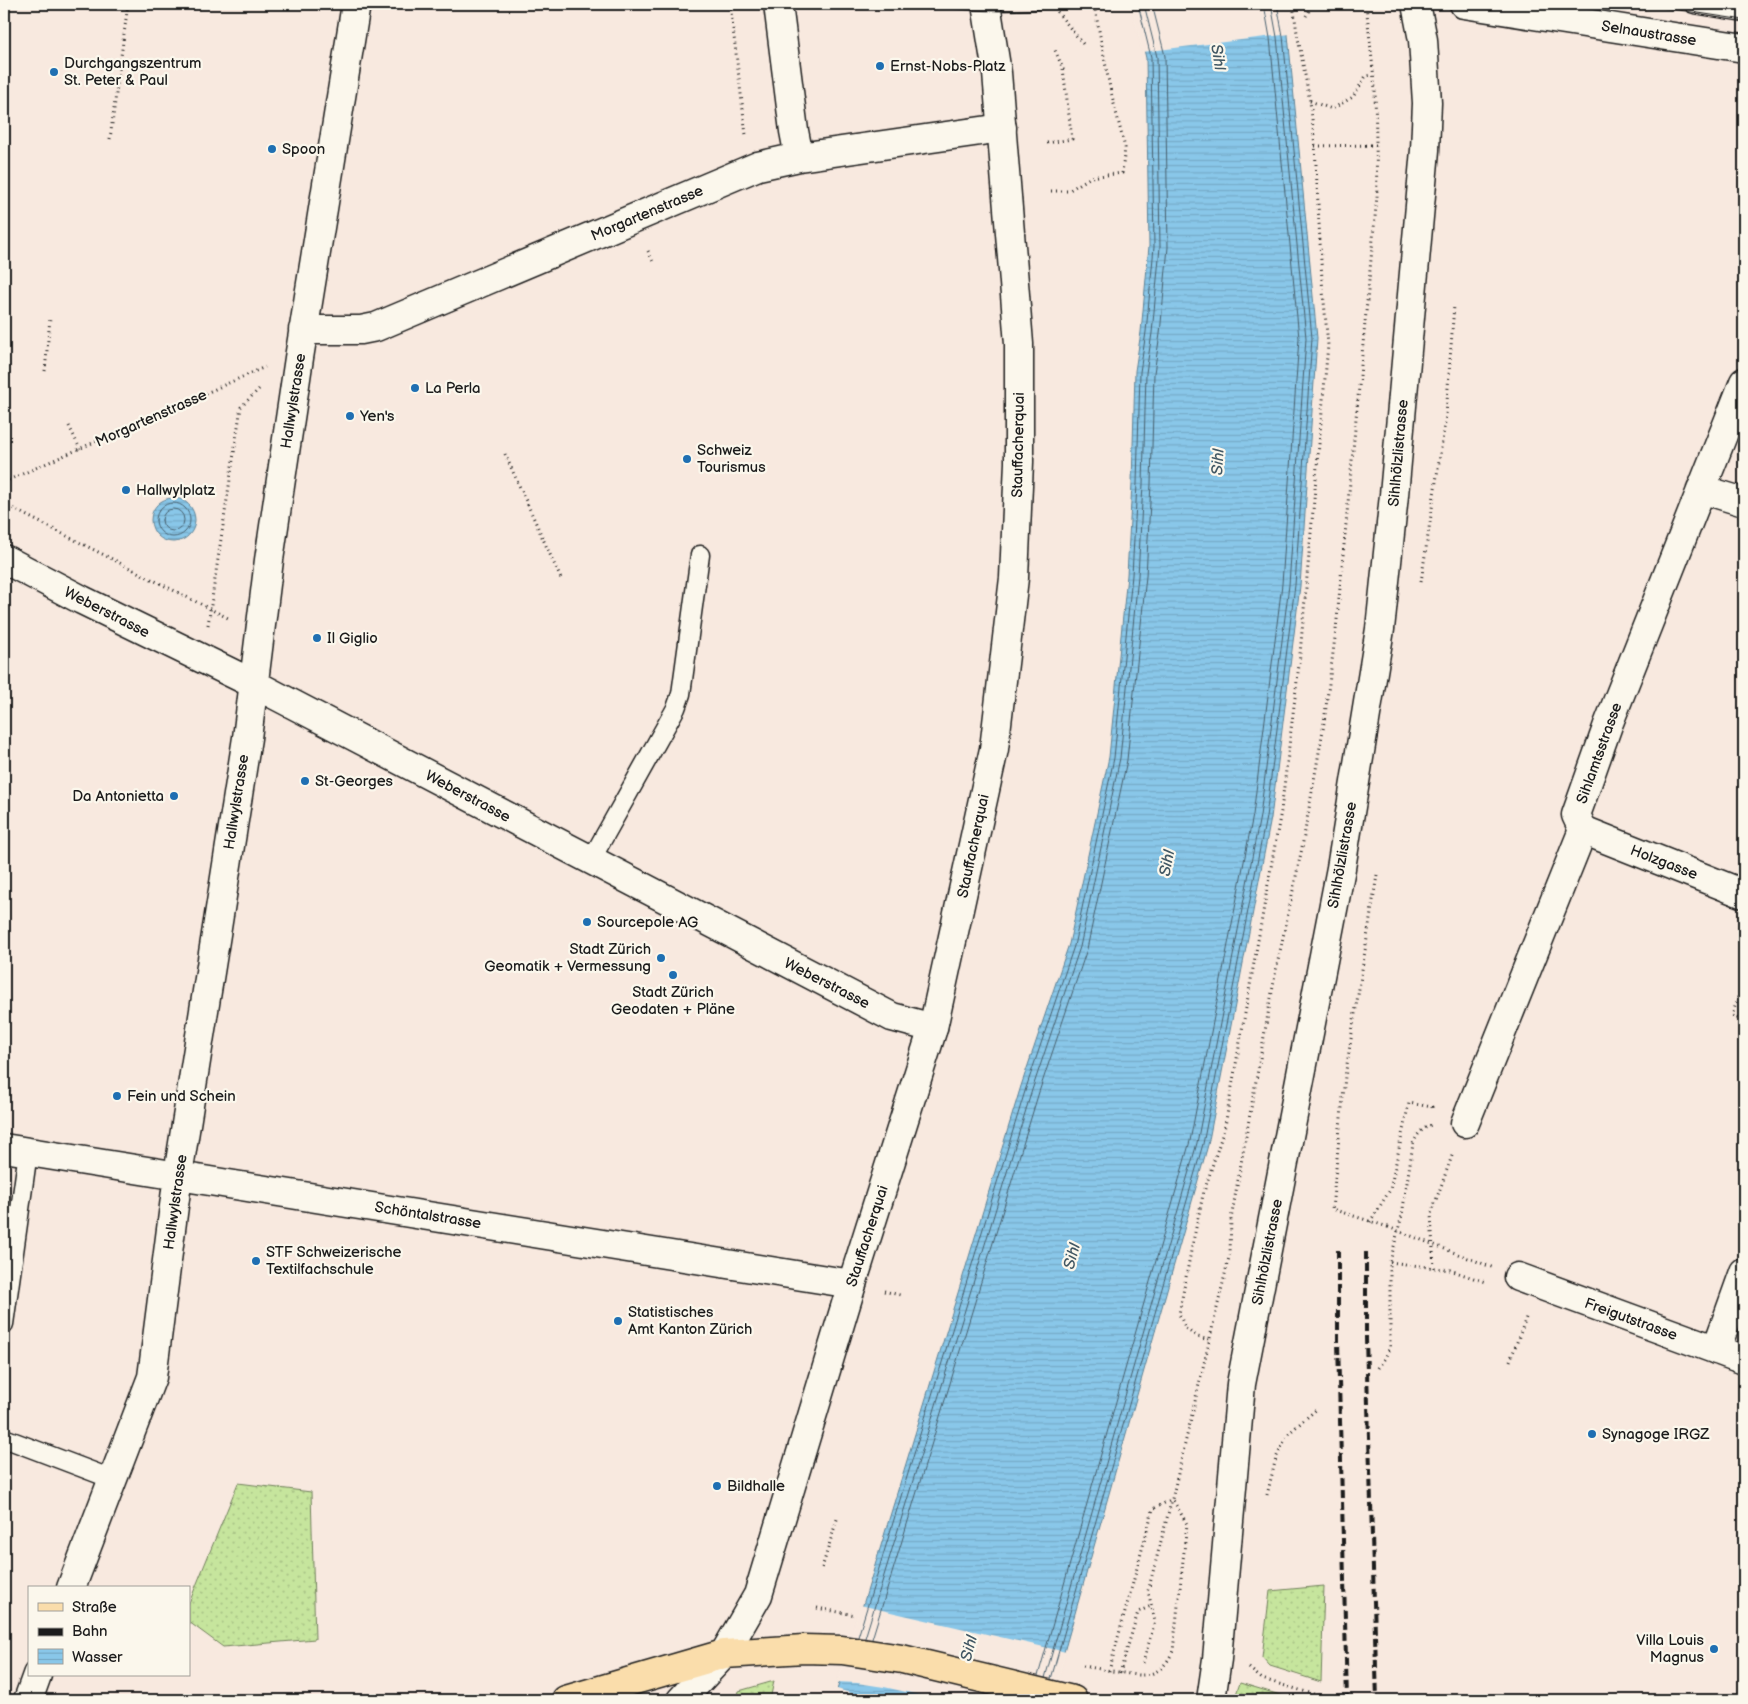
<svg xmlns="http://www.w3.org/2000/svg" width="1748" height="1704" viewBox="0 0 1748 1704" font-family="'Balsamiq Sans',sans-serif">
	<defs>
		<pattern id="grass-dots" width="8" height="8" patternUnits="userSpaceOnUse" patternTransform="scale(1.25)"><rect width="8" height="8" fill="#c6e59d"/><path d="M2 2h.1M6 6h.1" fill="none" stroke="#aac487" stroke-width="1.8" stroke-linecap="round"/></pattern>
		<pattern id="water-rules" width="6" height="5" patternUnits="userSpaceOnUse" patternTransform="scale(1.25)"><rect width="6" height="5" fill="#89c7e9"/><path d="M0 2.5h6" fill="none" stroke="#76aac7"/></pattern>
	</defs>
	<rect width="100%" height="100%" fill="#f8e9df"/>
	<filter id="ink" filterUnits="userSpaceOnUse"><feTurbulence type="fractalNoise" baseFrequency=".02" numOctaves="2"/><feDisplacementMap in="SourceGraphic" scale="10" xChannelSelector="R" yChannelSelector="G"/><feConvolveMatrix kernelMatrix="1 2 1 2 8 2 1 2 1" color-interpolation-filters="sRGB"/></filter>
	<g filter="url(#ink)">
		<!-- grass -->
		<path fill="url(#grass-dots)" stroke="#71805c" d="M 238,1483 L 311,1492 L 315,1639 L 223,1647 L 189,1622 L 189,1603 Z
			M 1324,1586 L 1321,1682 L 1270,1666 L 1262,1657 L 1270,1591 Z
			M 774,1681 L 770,1700 L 737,1700 L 739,1691 Z
			M 1240,1683 L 1297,1700 L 1234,1700 Z"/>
		<!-- water -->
		<path fill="url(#water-rules)" stroke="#5d8397" d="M 1133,4 L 1282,4 L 1288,35 L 1317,338 L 1300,586 L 1271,818 L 1208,1145 L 1064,1652 L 1051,1700 L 834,1700 L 1021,1086 L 1069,944 L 1109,757 L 1127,575 L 1132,483 L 1135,371 L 1141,332 L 1149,246 L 1146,58 Z
			M151 520a22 22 0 1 1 44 0a22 22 0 1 1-44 0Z"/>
		<!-- pier -->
		<path fill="#f8e9df" d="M 1130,4 L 1285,4 L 1291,34 L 1142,52 Z
			M 860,1605 L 1066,1652 L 1054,1700 L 942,1700 L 884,1687 L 857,1683 L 837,1682 Z
			M 834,1689 L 837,1689 L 874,1700 L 831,1700 Z"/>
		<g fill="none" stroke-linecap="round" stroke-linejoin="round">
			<!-- shore -->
			<path stroke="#48606e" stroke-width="1" d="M156 520a17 17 0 1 1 34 0a17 17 0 1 1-34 0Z
				M162 520a11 11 0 1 1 22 0a11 11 0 1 1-22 0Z
				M 858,1637 L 1026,1088 L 1074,946 L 1114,758 L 1132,575 L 1137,484 L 1140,372 L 1146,332 L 1154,247 L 1151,57 L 1138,4
				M 865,1638 L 1032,1090 L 1080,947 L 1120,758 L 1138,576 L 1143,484 L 1146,373 L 1152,333 L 1160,247 L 1157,57 L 1144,4
				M 872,1639 L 1039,1092 L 1087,949 L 1127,760 L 1146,576 L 1151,484 L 1154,373 L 1160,334 L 1168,247 L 1165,56 L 1152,4
				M 1038,1676 L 1190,1141 L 1253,815 L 1282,584 L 1299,338 L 1270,38 L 1264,4
				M 1045,1678 L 1197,1143 L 1260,816 L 1289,585 L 1306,338 L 1277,37 L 1271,4
				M 1051,1679 L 1203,1144 L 1266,817 L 1295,585 L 1312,338 L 1283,36 L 1277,4"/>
			<!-- lane casing -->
			<g stroke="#1c1c1c" stroke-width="21">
				<path id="lane" d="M 1694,4 L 1744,12
					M 591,860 L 676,708 L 681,694 L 700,555
					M 4,1324 L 28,1152
					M 4,1438 L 112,1479"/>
			</g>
			<!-- street casing -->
			<g stroke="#1c1c1c" stroke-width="31">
				<path id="street" d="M 778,4 L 794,131 L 799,157
					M 303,330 L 361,330 L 376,327 L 758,166 L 799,157 L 1002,128
					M 1701,489 L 1744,502
					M 4,559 L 82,600 L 254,684 L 892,1017 L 933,1028
					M 1583,830 L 1744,894
					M 1465,1123 L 1583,830 L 1576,815 L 1608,725 L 1744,382
					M 4,1148 L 852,1284
					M 1518,1277 L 1744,1360
					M 1716,1350 L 1744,1272
					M 71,1588 L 152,1377 L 178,1175 L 247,738 L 269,560 L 299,358 L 356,4
					M 28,1700 L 37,1675"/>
			</g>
			<!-- secondary casing -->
			<g stroke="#1c1c1c" stroke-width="31">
				<path id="secondary" d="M 1464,4 L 1744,48
					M 681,1700 L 724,1654 L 758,1595 L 852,1284 L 933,1028 L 994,749 L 1014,578 L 1019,462 L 1019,344 L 997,73 L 986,4
					M 1211,1700 L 1217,1659 L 1241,1384 L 1341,868 L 1380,629 L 1394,495 L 1425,150 L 1427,103 L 1423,40 L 1416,4"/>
			</g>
			<!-- primary casing -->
			<g stroke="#1c1c1c" stroke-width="31">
				<path id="primary" d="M 566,1700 L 724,1654 L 804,1649 L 842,1650 L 902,1659 L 1073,1700"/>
			</g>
			<!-- path -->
			<path stroke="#1c1c1c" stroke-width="3" stroke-dasharray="1 4" stroke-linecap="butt" d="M 730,4 L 746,135
				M 1051,4 L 1083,44
				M 1306,16 L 1313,4
				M 1310,101 L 1332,109 L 1353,97 L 1366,76 L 1373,75
				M 110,139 L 128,4
				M 1047,143 L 1072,139 L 1063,69 L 1055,50
				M 1315,146 L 1376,145
				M 1051,191 L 1068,191 L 1091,177 L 1122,173 L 1125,148 L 1110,88 L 1094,4
				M 648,251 L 654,264
				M 45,371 L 50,319
				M 69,426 L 80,449
				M 505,454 L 561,579
				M 4,482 L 265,367
				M 4,504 L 228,618
				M 1421,582 L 1446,415 L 1454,305
				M 208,625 L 241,407 L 259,389
				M 1377,875 L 1345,1077 L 1332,1209 L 1388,1227
				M 1744,978 L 1732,1016 L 1744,1021
				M 1370,1222 L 1390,1190 L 1409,1103 L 1432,1107 L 1432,1111
				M 1390,1262 L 1450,1270 L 1485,1282
				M 1434,1268 L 1431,1214 L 1453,1153
				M 884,1291 L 903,1296
				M 1209,1340 L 1198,1337 L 1186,1329 L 1179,1314 L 1191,1251 L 1203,1195 L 1225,1126 L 1281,811 L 1299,665 L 1328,345 L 1322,280 L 1315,146 L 1310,101 L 1297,33 L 1293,4
				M 1510,1361 L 1527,1315
				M 1378,1368 L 1385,1358 L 1390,1347 L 1390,1262 L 1402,1215 L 1413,1144 C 1417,1134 1422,1129 1431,1125
				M 1267,1495 L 1276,1458 L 1288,1434 L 1318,1408
				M 822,1568 L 838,1516
				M 817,1608 L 855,1615
				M 1143,1663 L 1155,1621 L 1148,1591 L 1172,1499 L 1230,1253 L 1231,1219 L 1276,970 L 1301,853 L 1323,730 L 1336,630 L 1377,196 L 1375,88 L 1366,4
				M 1083,1666 C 1095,1668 1106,1670 1118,1672 C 1144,1677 1160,1679 1173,1651 L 1187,1524 L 1173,1500
				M 1249,1668 L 1262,1679 L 1327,1698
				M 1109,1671 L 1153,1509 L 1172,1499
				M 1120,1673 L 1138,1612 L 1151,1606"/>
			<!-- lane -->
			<use href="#lane" stroke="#fbf7ec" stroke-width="18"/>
			<!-- street -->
			<use href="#street" stroke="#fbf7ec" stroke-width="28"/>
			<!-- secondary -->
			<use href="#secondary" stroke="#fbf7ec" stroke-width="28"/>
			<!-- primary -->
			<use href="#primary" stroke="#faddab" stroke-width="28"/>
			<!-- tram -->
			<path stroke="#1c1c1c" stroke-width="1" d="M 924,4 C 979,15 1035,11 1091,4
				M 1640,4 L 1744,20"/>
			<!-- rail -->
			<path stroke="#1c1c1c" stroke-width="4" stroke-dasharray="8 4" stroke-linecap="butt" d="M 1338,1250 L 1338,1341 L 1347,1700
				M 1366,1252 L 1366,1339 L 1377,1700"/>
			<!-- path-bridge -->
			<path stroke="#1c1c1c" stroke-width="3" stroke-dasharray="1 4" stroke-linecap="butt" d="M 1388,1227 L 1494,1268"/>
		</g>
	</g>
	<!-- markers -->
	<g fill="#1f6fb2" stroke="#fbf7ec" stroke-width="2">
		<circle cx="880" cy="66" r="5"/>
		<circle cx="54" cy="72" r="5"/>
		<circle cx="272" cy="149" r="5"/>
		<circle cx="415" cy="388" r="5"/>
		<circle cx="350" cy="416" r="5"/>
		<circle cx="687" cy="459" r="5"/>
		<circle cx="126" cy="490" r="5"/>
		<circle cx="317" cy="638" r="5"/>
		<circle cx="305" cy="781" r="5"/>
		<circle cx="174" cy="796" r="5"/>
		<circle cx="587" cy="922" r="5"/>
		<circle cx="661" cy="958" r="5"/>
		<circle cx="673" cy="975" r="5"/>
		<circle cx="117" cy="1096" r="5"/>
		<circle cx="256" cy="1261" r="5"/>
		<circle cx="618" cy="1321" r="5"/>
		<circle cx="1592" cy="1434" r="5"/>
		<circle cx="717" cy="1486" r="5"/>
		<circle cx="1714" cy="1649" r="5"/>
	</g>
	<g text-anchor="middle" stroke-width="4.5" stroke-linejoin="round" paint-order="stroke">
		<!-- street labels -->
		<g font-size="15" fill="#1c1c1c" stroke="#fbf7ec">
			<text transform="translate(1649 33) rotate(9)" y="5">Selnaustrasse</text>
			<text transform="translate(647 213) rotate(-23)" y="5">Morgartenstrasse</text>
			<text transform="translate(293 401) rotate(-81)" y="5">Hallwylstrasse</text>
			<text transform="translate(151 418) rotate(-24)" y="5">Morgartenstrasse</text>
			<text transform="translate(1018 445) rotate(-89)" y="5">Stauffacherquai</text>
			<text transform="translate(1398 453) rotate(-85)" y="5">Sihlhölzlistrasse</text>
			<text transform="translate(107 612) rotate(27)" y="5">Weberstrasse</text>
			<text transform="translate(1599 753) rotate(-70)" y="5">Sihlamtsstrasse</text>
			<text transform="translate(468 796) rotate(28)" y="5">Weberstrasse</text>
			<text transform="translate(236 802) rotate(-81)" y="5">Hallwylstrasse</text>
			<text transform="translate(973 846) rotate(-78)" y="5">Stauffacherquai</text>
			<text transform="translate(1342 855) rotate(-80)" y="5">Sihlhölzlistrasse</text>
			<text transform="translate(1664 862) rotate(21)" y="5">Holzgasse</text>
			<text transform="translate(827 983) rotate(27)" y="5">Weberstrasse</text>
			<text transform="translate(175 1202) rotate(-82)" y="5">Hallwylstrasse</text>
			<text transform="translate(428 1215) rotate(9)" y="5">Schöntalstrasse</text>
			<text transform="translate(867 1236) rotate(-72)" y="5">Stauffacherquai</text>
			<text transform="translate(1267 1252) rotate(-79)" y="5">Sihlhölzlistrasse</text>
			<text transform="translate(1631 1319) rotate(20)" y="5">Freigutstrasse</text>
		</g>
		<!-- poi labels -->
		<g font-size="15" fill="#1c1c1c" stroke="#fbf7ec" text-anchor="start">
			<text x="64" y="68">Durchgangszentrum<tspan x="64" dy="17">St. Peter &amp; Paul</tspan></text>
			<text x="890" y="71">Ernst-Nobs-Platz</text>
			<text x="282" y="154">Spoon</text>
			<text x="425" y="393">La Perla</text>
			<text x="360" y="421">Yen's</text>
			<text x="697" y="455">Schweiz<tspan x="697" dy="17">Tourismus</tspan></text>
			<text x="136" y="495">Hallwylplatz</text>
			<text x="327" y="643">Il Giglio</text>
			<text x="315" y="786">St-Georges</text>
			<text x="164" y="801" text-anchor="end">Da Antonietta</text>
			<text x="597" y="927">Sourcepole AG</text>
			<text x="651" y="954" text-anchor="end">Stadt Zürich<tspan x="651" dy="17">Geomatik + Vermessung</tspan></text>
			<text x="673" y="997" text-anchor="middle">Stadt Zürich<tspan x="673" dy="17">Geodaten + Pläne</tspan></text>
			<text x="127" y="1101">Fein und Schein</text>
			<text x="266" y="1257">STF Schweizerische<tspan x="266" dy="17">Textilfachschule</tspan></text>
			<text x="628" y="1317">Statistisches<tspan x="628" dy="17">Amt Kanton Zürich</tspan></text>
			<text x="1602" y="1439">Synagoge IRGZ</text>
			<text x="727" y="1491">Bildhalle</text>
			<text x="1704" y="1645" text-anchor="end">Villa Louis<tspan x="1704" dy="17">Magnus</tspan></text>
		</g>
		<!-- water labels -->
		<g font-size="16" font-style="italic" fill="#425864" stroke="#fbf7ec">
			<text transform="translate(1219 57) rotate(81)" y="6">Sihl</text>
			<text transform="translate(1217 462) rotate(-87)" y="6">Sihl</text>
			<text transform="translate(1166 863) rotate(-79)" y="6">Sihl</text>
			<text transform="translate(1071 1256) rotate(-75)" y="6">Sihl</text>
			<text transform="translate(968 1648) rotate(-75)" y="6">Sihl</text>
		</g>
	</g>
	<!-- margin -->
	<rect width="1748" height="1704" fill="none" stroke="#fbf7ec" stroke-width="20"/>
	<rect x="10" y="10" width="1728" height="1684" fill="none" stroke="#1c1c1c" stroke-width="2" filter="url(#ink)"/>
	<!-- legend -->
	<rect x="28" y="1586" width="162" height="90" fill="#fbf7ec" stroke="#a29f99"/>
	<rect x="38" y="1603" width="25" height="8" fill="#faddab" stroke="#a29f99"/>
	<text x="72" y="1612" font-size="15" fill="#1c1c1c">Straße</text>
	<rect x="38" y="1628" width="25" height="8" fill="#1c1c1c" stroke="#a29f99"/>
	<text x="72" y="1636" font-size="15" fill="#1c1c1c">Bahn</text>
	<rect x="38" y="1649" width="25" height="15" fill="url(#water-rules)" stroke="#a29f99"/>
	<text x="72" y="1662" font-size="15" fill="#1c1c1c">Wasser</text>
</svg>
